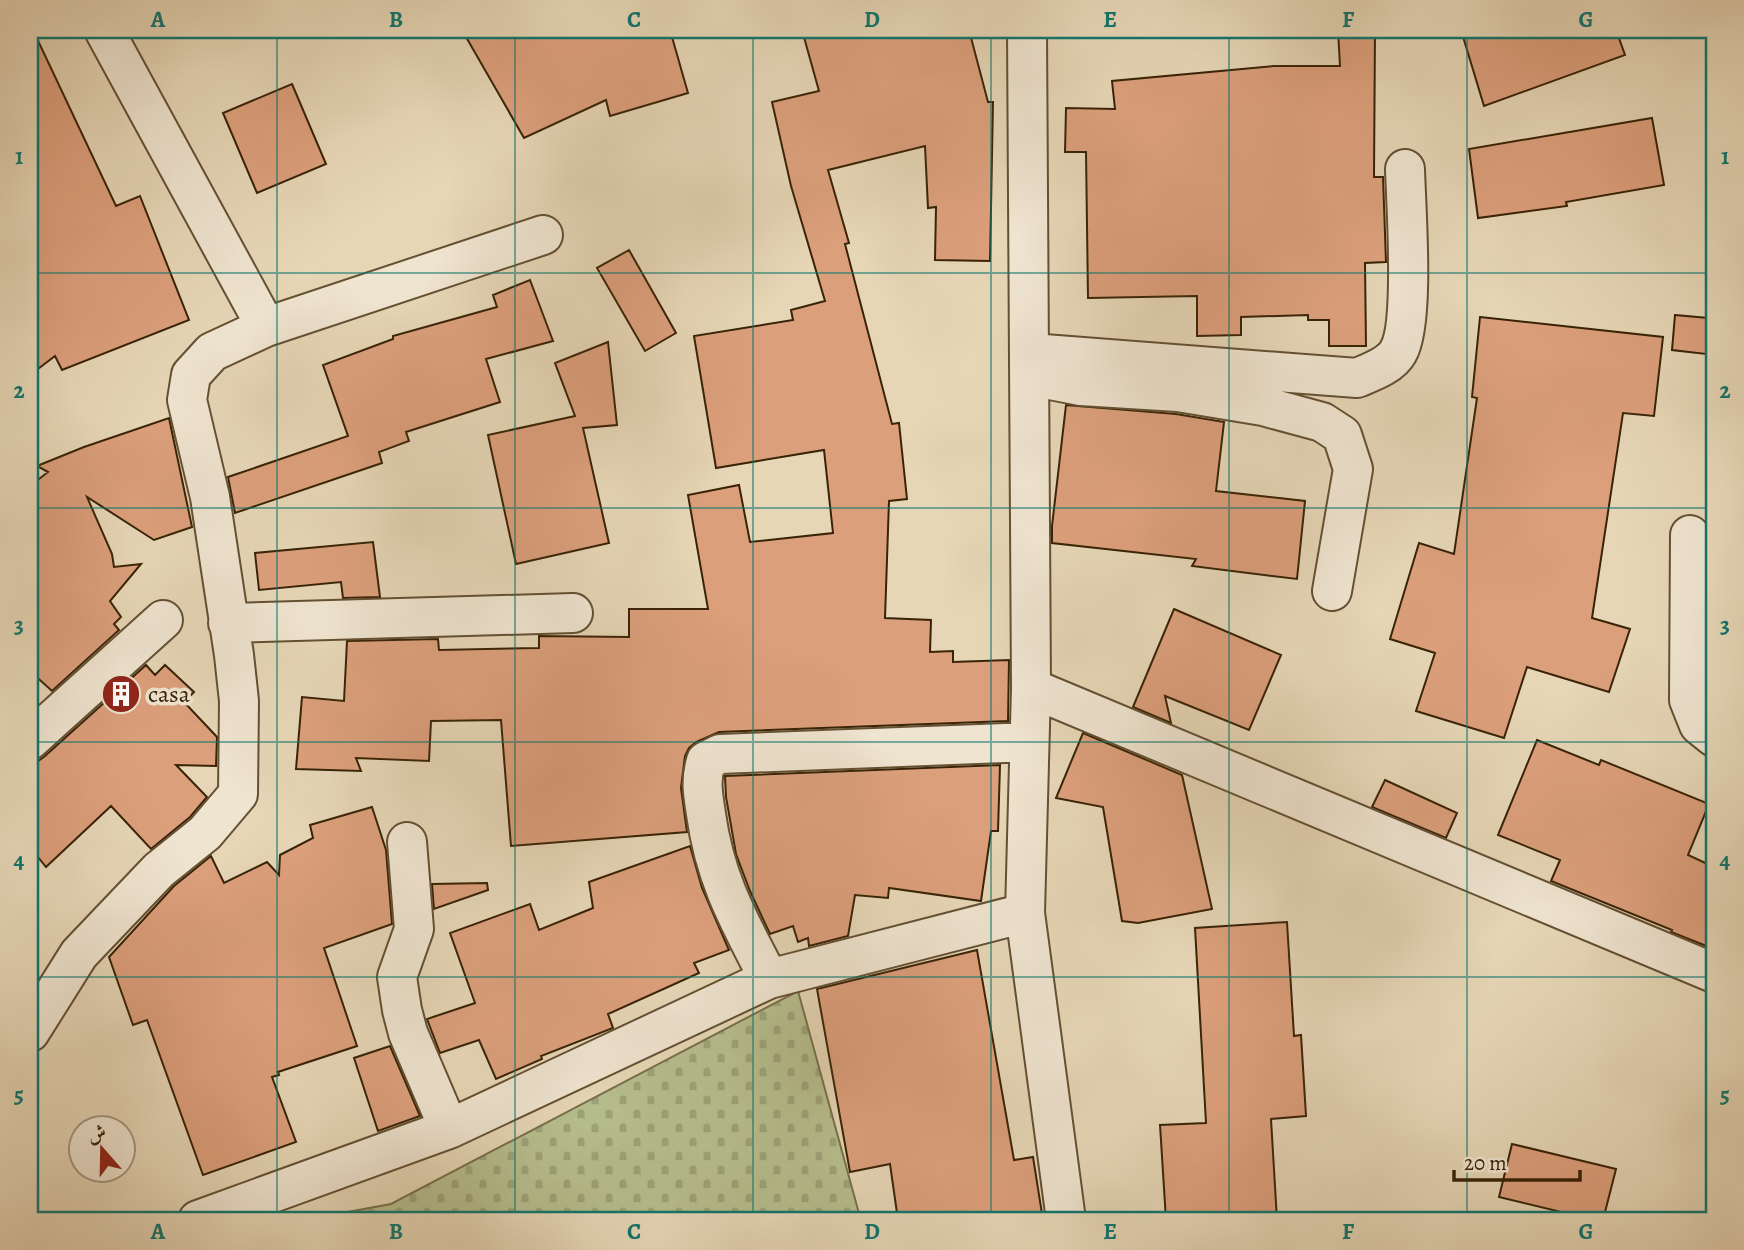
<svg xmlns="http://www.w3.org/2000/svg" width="1744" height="1250" viewBox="0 0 1744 1250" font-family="Alegreya,Amiri,serif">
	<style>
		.cemetery { fill: url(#cemetery-stones); stroke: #77704a; stroke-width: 2 }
		.building { fill: #dc9f7c; stroke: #382306; stroke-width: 2 }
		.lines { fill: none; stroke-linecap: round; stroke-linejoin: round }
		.street-casing { stroke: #645032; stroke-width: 42 }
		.street { stroke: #efe4d0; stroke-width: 38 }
		.grid { fill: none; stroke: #0f766e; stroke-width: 2; stroke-opacity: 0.55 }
		.labels { text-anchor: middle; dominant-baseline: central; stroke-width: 7; stroke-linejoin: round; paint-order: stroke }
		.poi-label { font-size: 24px; fill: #382306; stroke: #efe4d0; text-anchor: start }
		.neatline { fill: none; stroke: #0f766e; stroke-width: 2.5 }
		.grid-label { font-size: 23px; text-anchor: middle; font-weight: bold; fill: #0f766e }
	</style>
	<defs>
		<pattern id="cemetery-stones" width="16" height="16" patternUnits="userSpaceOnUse" patternTransform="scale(1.75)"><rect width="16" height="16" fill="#b6bd8d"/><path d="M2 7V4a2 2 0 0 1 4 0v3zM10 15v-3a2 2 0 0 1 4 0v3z" fill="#9da278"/></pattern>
	</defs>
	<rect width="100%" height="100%" fill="#e6d6b6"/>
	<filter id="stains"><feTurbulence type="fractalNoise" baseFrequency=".00286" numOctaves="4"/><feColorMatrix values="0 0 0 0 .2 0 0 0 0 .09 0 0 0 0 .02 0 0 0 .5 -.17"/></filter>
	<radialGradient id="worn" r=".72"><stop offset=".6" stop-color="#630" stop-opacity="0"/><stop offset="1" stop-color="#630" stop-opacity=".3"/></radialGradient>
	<path class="cemetery" d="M798,991L860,1217L850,1220H304L391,1204Z"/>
	<path class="building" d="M30,30H33L116,206L140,196L189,320L62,370L55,356L30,375Z
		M462,30H670L688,93L610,116L606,100L524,138Z
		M802,30H969L988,102H993L990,261L935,260L936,207L928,208L925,146L828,170L849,243L845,244L892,424L899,423L907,499L889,501L885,618L931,620L930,652L953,651V662L1009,660L1008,721L719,732L696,742L689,748L685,756L681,788L687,832L511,846L501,720L431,721L429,761L356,758L361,771L296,769L302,697L344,701L347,641L438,639L439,650L539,648V636L629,637V609H708L688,495L739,485L750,542L833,533L824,450L716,468L694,336L793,320L791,310L825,301L791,186L772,102L819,91Z
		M1338,30H1375L1374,177H1383L1386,262L1365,263L1366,346H1329V320H1308V315L1241,317V335L1197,336V296L1088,298L1086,152H1065L1066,108L1115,109L1112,81L1274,66H1340Z
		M1461,30H1616L1625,55L1484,106Z
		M292,84L326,164L257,193L223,113Z
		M1652,118L1664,185L1566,202L1567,206L1478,218L1469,149Z
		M629,250L676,333L645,351L597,268Z
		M530,280L553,341L486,359L500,402L406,432L409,441L379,452L382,463L235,513L228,477L348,436L323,365L393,339V336L497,307L493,295Z
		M1675,315L1708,318L1706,354L1672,350Z
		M1480,317L1663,337L1654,416L1623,413L1592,618L1630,629L1609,692L1527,667L1504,738L1416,711L1435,653L1390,639L1419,543L1454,554L1477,398L1472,397Z
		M608,342L617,425L583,428L609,543L516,564L488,435L575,416L555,363Z
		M1066,405L1176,414L1224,422L1216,491L1305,501L1297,579L1192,566L1196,559L1052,543V526Z
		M169,418L192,527L154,540L87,497L112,554L114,567L141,564L110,601L121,617L114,624L119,630L52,691L30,671V486L48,472L37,466L84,447Z
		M373,542L380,597L343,598L341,582L259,590L255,553Z
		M1174,609L1281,655L1249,730L1165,696L1171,723L1133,707Z
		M146,665L155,675L165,665L194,692L184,702L217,737L216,766L176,765L207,797L190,817L151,849L111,806L46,867L30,847V767L45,756Z
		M1083,733L1182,775L1212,909L1138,923L1122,921L1103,807L1056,798Z
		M1537,740L1599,765L1601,760L1709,804L1688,855L1714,867V949L1671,932L1672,930L1551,881L1560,860L1498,835Z
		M1000,765L998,831H991L981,901L889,888L888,898L855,895L848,936L809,946L808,938L798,942L793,926L770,934L750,891L736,854L726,797L725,776Z
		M1385,780L1457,813L1446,838L1372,807Z
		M372,807L386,850L392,924L324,948L357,1046L278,1072L279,1075L272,1077L296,1142L203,1175L147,1020L133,1025L109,957L174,886L211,856L224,883L267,862L279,875L280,855L313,838L310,825Z
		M690,846L702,888L729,950L694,963L699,973L608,1014L613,1028L541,1056L542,1059L496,1079L479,1040L440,1053L427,1019L475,1003L450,933L530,904L539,930L593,908L589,882Z
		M487,883L488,890L434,909L432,884Z
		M1287,922L1294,1036L1301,1035L1306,1116L1271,1119L1277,1220H1166L1160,1125L1206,1123L1195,928Z
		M977,950L1014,1160L1033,1157L1043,1220H898L890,1164L850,1172L817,989Z
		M390,1046L420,1116L378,1131L354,1058Z
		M1512,1144L1616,1169L1603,1220H1594L1499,1197Z"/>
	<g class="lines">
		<g class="street-casing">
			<path id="street" d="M104,30L266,327
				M1027,30L1031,688L1025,913L1066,1220
				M1031,353L1357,378C1371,372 1390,366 1398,352C1415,324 1406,207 1405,169
				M1030,376L1081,386L1178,392L1263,406L1322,422L1342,435L1353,469L1332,591
				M1690,535L1689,700L1699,725L1714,737
				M228,623L573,613
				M1031,688L1714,973
				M30,740L163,620
				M407,842L414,929L397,977L402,1010L408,1033L449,1129
				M769,979C739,921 715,880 706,814C703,794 700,781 706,761L720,754L1029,742
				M30,1032L79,954L159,870L205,833L238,794L239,701L234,655L210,497L187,400L191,375L212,352L266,327L543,235
				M198,1220L449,1129L769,979L1025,913"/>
		</g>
		<use href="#street" class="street"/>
	</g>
	<path class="grid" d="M277,30V1220M515,30V1220M753,30V1220M991,30V1220M1229,30V1220M1467,30V1220M30,273H1714M30,508H1714M30,742H1714M30,977H1714"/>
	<defs>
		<g id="building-disc" transform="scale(2.0125)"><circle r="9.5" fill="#8f2418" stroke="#efe4d0"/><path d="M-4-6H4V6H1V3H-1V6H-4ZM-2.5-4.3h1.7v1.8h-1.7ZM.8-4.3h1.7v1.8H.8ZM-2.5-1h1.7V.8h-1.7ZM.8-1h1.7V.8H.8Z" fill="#fff"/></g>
	</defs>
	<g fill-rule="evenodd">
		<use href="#building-disc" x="121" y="694"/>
	</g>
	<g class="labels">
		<g class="poi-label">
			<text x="148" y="694">casa</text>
		</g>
	</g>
	<rect width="1744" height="1250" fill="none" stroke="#e6d6b6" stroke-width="77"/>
	<g transform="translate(102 1149) rotate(340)"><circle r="33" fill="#efe4d0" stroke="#a6977f" stroke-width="2"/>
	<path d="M0-5L12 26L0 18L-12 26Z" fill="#8f2418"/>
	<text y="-10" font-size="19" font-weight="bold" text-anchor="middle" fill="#382306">ش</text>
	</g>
	<path d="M1454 1170v10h126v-10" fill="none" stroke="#382306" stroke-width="3.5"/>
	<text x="1464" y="1170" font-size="21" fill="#382306" stroke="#efe4d0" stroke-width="5" paint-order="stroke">20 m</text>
	<rect x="38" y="38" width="1668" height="1174" class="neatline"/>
	<g class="grid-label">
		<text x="158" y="27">A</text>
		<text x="396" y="27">B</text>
		<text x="634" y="27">C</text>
		<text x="872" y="27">D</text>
		<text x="1110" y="27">E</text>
		<text x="1348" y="27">F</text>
		<text x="1586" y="27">G</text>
		<text x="19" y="164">1</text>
		<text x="1725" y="164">1</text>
		<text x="19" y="398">2</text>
		<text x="1725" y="398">2</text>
		<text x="19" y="633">3</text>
		<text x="1725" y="633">3</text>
		<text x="19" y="868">4</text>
		<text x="1725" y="868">4</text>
		<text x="19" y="1102">5</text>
		<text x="1725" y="1102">5</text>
		<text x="158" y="1239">A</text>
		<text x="396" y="1239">B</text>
		<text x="634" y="1239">C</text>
		<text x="872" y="1239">D</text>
		<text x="1110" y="1239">E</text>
		<text x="1348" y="1239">F</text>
		<text x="1586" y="1239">G</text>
	</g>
	<rect width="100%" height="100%" filter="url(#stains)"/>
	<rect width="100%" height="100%" fill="url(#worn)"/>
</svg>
